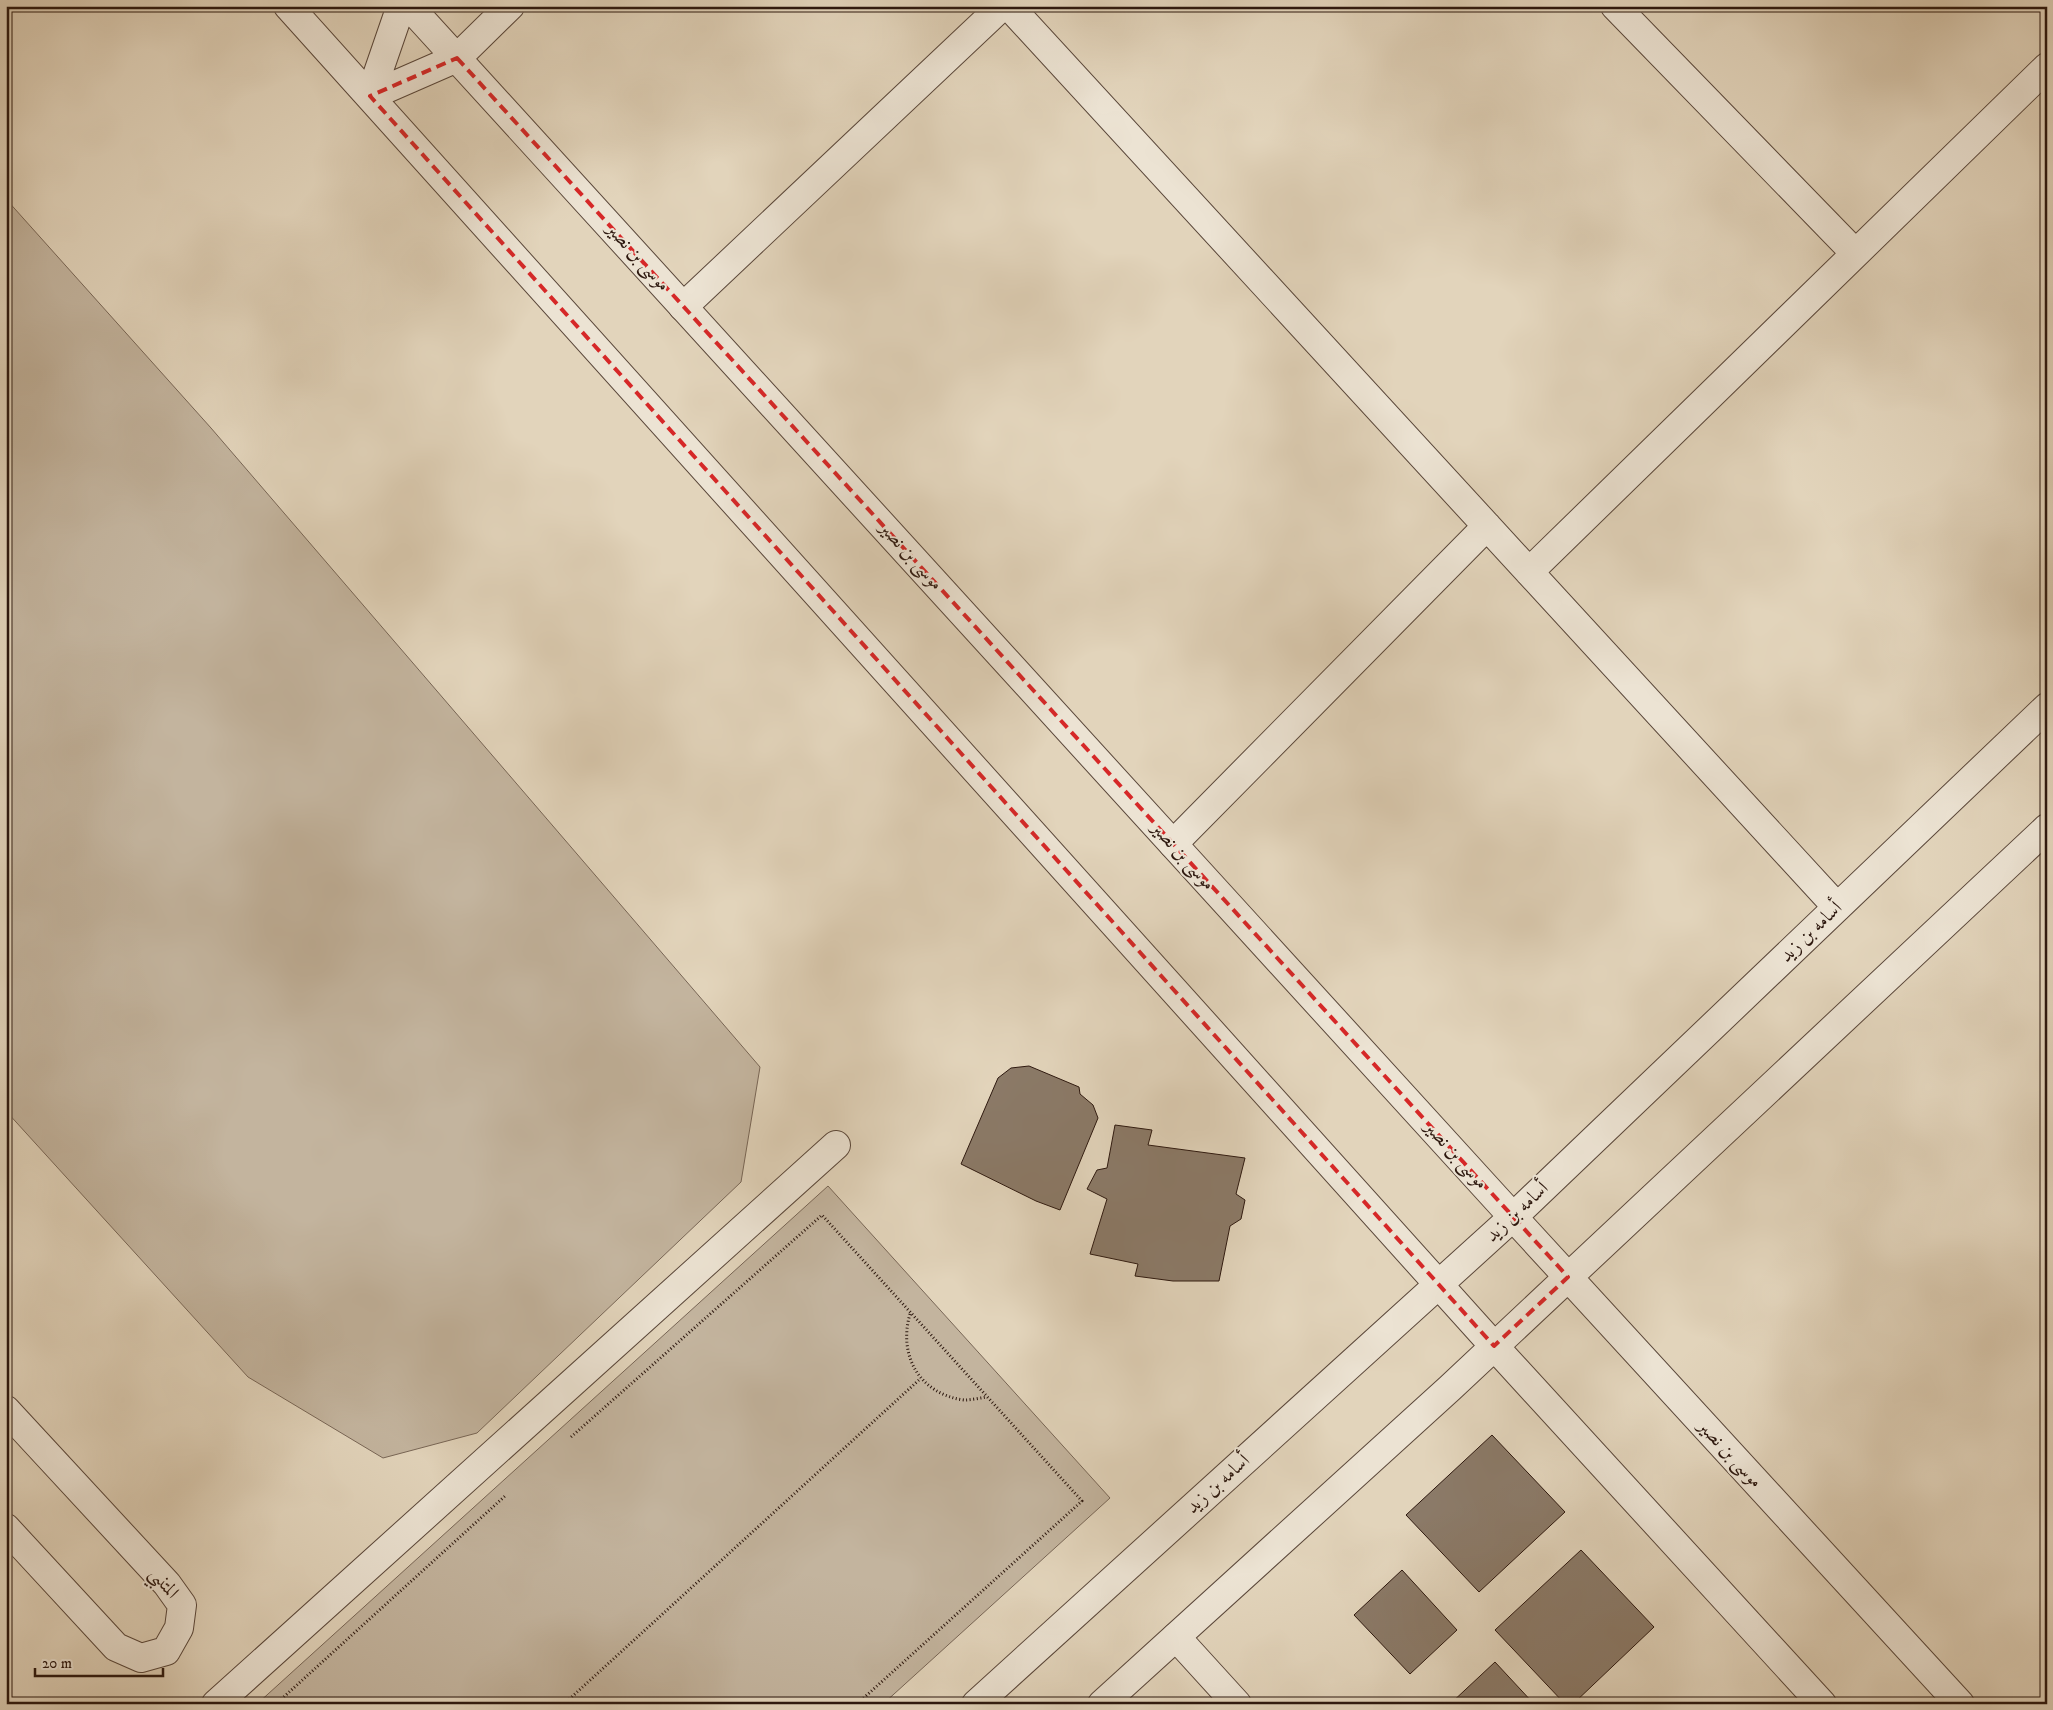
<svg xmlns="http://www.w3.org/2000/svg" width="2053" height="1710" viewBox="0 0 2053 1710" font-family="'IM FELL DW Pica',Amiri,serif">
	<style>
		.green { fill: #c3b49e; stroke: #786656 }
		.building { fill: #8b7a68; stroke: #2d180f }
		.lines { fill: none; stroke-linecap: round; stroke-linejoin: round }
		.minor-casing { stroke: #5a473a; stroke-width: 30 }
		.tertiary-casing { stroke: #5a473a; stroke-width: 30 }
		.path { stroke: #2d180f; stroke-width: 3; stroke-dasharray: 1 2.5; stroke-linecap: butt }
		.minor { stroke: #ece3d3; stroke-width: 28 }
		.tertiary { stroke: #ece3d3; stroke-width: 28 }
		.marked { fill: none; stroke: #d62828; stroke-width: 4; stroke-dasharray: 10 6; stroke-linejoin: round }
		.labels { text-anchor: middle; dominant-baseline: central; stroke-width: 4; stroke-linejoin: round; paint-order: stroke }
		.street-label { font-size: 19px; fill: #2d180f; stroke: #ece3d3 }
	</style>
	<rect width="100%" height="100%" fill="#e2d4bb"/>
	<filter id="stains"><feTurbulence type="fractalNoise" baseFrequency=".004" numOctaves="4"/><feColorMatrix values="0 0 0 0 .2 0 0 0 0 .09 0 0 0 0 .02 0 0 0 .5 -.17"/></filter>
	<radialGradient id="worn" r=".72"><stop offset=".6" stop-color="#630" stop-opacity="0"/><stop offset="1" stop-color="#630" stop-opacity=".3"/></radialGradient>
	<path class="green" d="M6,199L211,428L760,1067L741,1182L477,1433L383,1458L248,1377L6,1111Z
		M828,1186L1110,1498L883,1704H257Z"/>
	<path class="building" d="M1029,1066L1079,1087L1080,1094L1093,1105L1098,1118L1060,1210L1036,1201L961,1164L998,1078L1011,1068Z
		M1115,1125L1152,1130L1148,1145L1245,1158L1236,1194L1245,1200L1241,1219L1230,1226L1219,1281H1173L1135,1276L1138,1264L1090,1254L1107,1199L1087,1189L1097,1170L1107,1168Z
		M1492,1435L1565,1512L1479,1592L1406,1515Z
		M1581,1550L1654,1627L1573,1704H1565L1495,1630Z
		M1402,1570L1457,1630L1410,1674L1354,1615Z
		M1495,1662L1534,1704H1450Z"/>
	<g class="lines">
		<g class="minor-casing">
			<path id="minor" d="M1009,6L1837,907
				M1615,6L1855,253
				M683,307L1002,6
				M1529,572L2047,67
				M1173,844L1487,526
				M1176,1637L1237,1704
				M216,1704L836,1145"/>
		</g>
		<g class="tertiary-casing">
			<path id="tertiary" d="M288,6L1494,1346L1822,1704
				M409,6L1513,1217L1960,1704
				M370,96L457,58L510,6
				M370,96L401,6
				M6,1410L167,1584L182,1605L179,1628L166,1651L141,1658L116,1647L6,1528
				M976,1704L1513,1217L2047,707
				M1102,1704L1450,1388L2047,828"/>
		</g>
		<path class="path" d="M910,1314C898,1355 919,1394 964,1400C971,1400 980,1398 987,1397
			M571,1437L822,1215L1082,1501L857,1704
			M276,1704L505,1496
			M564,1704L920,1379"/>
		<use href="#minor" class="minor"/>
		<use href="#tertiary" class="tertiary"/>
	</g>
	<path class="marked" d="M457,58L1568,1277L1494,1346L370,96Z"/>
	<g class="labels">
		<g class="street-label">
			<text transform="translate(638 257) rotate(48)">موسى بن نصير</text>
			<text transform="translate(911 556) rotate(48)">موسى بن نصير</text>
			<text transform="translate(1183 856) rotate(48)">موسى بن نصير</text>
			<text transform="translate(1811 932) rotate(-44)">أسامه بن زيد</text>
			<text transform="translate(1456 1155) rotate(48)">موسى بن نصير</text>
			<text transform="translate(1517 1212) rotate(-43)">أسامه بن زيد</text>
			<text transform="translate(1730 1454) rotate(47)">موسى بن نصير</text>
			<text transform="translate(1218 1484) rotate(-42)">أسامه بن زيد</text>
			<text transform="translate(164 1583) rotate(50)">المتنبي</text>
		</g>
	</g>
	<rect width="2053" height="1710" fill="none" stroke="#e2d4bb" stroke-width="25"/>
	<rect x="8" y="8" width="2038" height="1695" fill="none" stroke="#2d180f" stroke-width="2.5"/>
	<rect x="12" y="12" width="2028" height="1685" fill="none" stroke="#2d180f"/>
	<path d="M35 1668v8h128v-8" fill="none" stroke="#2d180f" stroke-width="2.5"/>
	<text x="42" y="1668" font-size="15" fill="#2d180f" stroke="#ece3d3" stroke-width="4" paint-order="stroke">20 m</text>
	<rect width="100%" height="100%" filter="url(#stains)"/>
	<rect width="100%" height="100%" fill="url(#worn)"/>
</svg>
